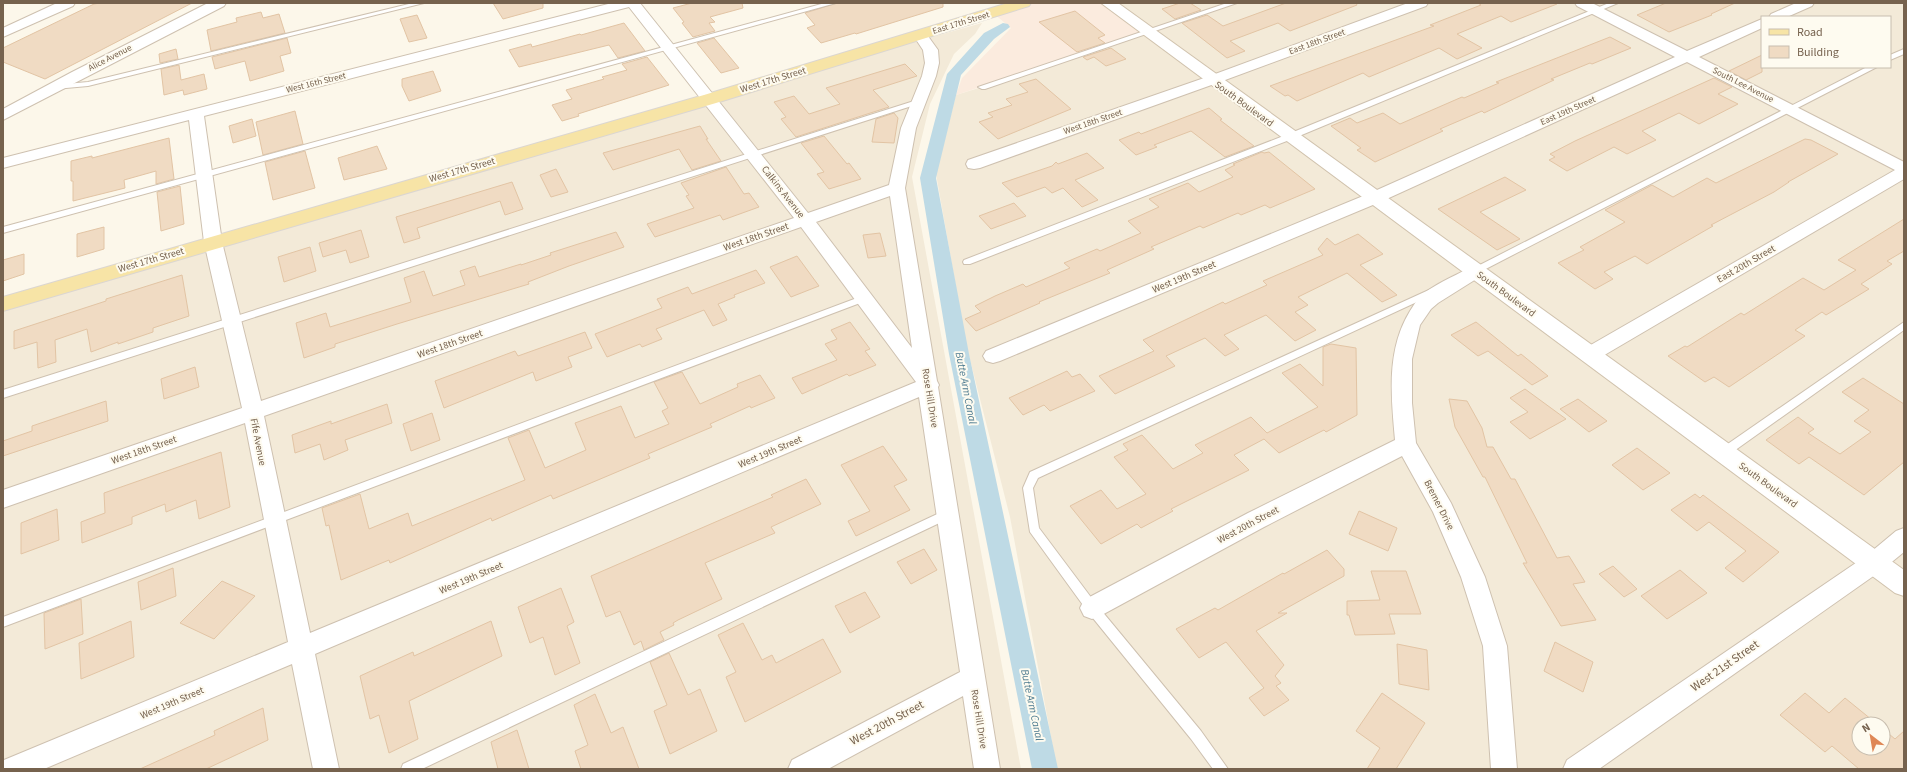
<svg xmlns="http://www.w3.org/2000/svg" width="1907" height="772" viewBox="0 0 1907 772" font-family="'Source Sans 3',sans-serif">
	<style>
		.residential { fill: #f3ead8; fill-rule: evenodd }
		.commercial { fill: #fbebde }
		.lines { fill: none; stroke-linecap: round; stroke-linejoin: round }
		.canal { fill: #bedae5; fill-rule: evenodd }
		.building { fill: #f0dbc3; stroke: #e2c4a4 }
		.lane-casing { stroke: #cec1b0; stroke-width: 2 }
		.street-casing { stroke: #cec1b0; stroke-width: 2 }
		.secondary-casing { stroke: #d0c2ad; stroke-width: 2 }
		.primary-casing { stroke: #dbd6d1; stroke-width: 2 }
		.lane { fill: #fff; fill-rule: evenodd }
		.street { fill: #fff; fill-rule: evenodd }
		.secondary { fill: #fff; fill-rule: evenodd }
		.primary { fill: #f7e4a6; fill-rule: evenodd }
		.labels { text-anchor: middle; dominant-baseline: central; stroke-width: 4; stroke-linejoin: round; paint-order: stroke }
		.far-street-label { font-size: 9px; fill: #76624e; stroke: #fefbf0 }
		.street-label { font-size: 10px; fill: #76624e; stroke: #fefbf0 }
		.water-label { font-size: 11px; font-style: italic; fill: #4c7a8f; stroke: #fefbf0 }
		.near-street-label { font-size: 12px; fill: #76624e; stroke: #fefbf0 }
	</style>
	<rect width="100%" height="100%" fill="#fcf7ea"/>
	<path class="residential" d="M1108,3H1904V769H1057L1010,517L966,344L936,174L956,95L982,87ZM1762,17H1890V67H1762ZM1859,724H1883V748H1859Z
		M982,23L975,34L954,54L930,104L912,177L1021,769H3V304L710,99Z"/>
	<path class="commercial" d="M1024,3H1108L1149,32L956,95L962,78L1011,28L993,13Z"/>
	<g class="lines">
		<path class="canal" d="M1003,23L1008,24L1010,27L994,39L961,75L936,178L969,354L1058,769H1032L949,354L920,178L947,74L984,33Z"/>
	</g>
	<path class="building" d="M100,3H192L45,79L3,62V48L94,4Z
		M493,3H543V8L503,19Z
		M692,3H742L743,8L710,17L715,22L709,23L715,31L693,37L682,23L684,22L673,8Z
		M837,3H943V7L856,34L855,33L821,43L807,28L815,25L805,13Z
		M1180,3H1190L1201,10L1175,19L1162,9Z
		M1286,3H1356L1357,5L1290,31L1278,23L1230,41L1245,51L1227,58L1182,23L1207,15L1223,26Z
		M1478,3H1556L1557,4L1511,22L1501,16L1457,34L1482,48L1457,59L1439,48L1369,77L1363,73L1297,101L1288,95L1285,96L1270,86L1434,26L1430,25L1481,5Z
		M1666,3H1735L1711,14L1712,15L1669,32L1637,15Z
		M1075,11L1105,35L1098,38L1105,43L1077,52L1039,22Z
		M261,12L263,18L279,14L285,33L211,51L207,30L237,22L236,18Z
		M417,15L427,38L409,42L400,19Z
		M624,23L645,51L618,58L609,45L519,67L509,50L531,44L532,47L580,34L581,35Z
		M1610,37L1631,48L1592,64L1590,63L1551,79L1554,80L1484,113L1482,111L1440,129L1443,131L1375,162L1357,150L1361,148L1331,126L1350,118L1357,123L1383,113L1400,124L1462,97L1464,98L1499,83L1496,82Z
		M287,38L291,53L280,56L284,71L250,81L245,61L215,69L212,57Z
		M714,38L739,68L721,73L697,43Z
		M1111,48L1126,59L1106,66L1094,57L1087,60L1083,57Z
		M176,49L178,59L160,63L159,54Z
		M1762,55V72L1746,80L1729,71Z
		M647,57L669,85L578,114L579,116L562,121L552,105L572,99L566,90L604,79L602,77L627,70L622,64Z
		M905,64L917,76L873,90L889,107L796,137L781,119L786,117L774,102L794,96L809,114L840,104L826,88Z
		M179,65L181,80L204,74L207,89L184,95L183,90L164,95L161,69Z
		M433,71L441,91L409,101L402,86V79Z
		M1714,78L1732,87L1718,94L1738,104L1699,124L1679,113L1642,131L1656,140L1627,154L1614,147L1567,171L1549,160L1555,157L1550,154L1575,141Z
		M1036,79L1071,109L998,139L979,122L993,117L988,113L1012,105L1006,99L1028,92L1019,84Z
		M1209,108L1222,119L1220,120L1254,146L1225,157L1191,131L1154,145L1157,147L1136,155L1119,140L1139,132L1141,134Z
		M295,111L303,144L263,155L256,122Z
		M894,113L898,118L894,143L872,142L876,119Z
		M252,119L256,136L233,143L229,126Z
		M700,126L708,139H706L721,161L692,170L679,149L613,170L603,153Z
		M824,136L847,164L849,163L861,179L829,189L817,174L824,172L801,143Z
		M169,138L174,179L156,184V171L124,180L125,188L73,201V181H71V161L92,156V158Z
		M1805,139L1811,140L1838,154L1788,182H1789L1774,192L1711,225L1713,226L1647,264L1635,256L1604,272L1613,279L1595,289L1558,263L1584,250L1580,247L1625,222L1605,210L1652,185L1673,197L1707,178L1716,183Z
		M377,146L387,169L344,180L338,158Z
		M305,151L315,188L273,200L265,162Z
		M1262,152L1264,153L1269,152L1315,189L1270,208L1265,205L1241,215L1238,213L1203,228L1200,226L1151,247L1154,249L1107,270L1110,273L1039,302L1040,303L976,331L965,319L981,312L975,306L995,296L1023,284L1026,287L1070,268L1064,263L1097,249L1100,251L1141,233L1128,221L1159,207L1149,199L1188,183L1199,192L1233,177L1225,170L1235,165L1233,164Z
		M1087,153L1104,168L1075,180L1098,200L1082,207L1063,188L1052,193L1045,187L1017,197L1002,183L1052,166L1056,162L1058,164Z
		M726,167L744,194L749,193L759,207L723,220L720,215L655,237L647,224L694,208L686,196L689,195L681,183Z
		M556,169L568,192L551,197L540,175Z
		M1505,177L1526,190L1480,212L1520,239L1497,250L1438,209Z
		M512,182L523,209L505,215L500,201L417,228L420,238L404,243L396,217Z
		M180,186L184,224L161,231L157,192Z
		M1014,203L1026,216L991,229L979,216Z
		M1904,219V251L1887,261L1892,264L1861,284L1869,289L1826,315L1822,312L1795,330L1805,336L1729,387L1714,377L1705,382L1668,356L1685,346L1687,347L1741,313L1744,315L1803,278L1824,290L1856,270L1838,260Z
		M104,227V249L77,257V234Z
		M361,230L369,257L350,263L346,250L323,257L319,243Z
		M616,232L624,247L569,266L528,282L529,284L397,324L335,344V347L304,358L296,323L326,313L330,327L411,302L404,278L424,271L433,296L465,285L460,271L475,266L479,277L521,264V265L551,255L550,253Z
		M880,233L886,256L868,258L863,235Z
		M1358,234L1383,254L1360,265L1397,295L1382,302L1347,273L1298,297L1308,305L1295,312L1316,330L1295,341L1266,315L1224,335L1239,349L1225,356L1205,338L1166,356L1175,366L1115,394L1099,376L1154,351L1143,340L1223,302L1225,304L1267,285L1263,281L1323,255L1318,249L1327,238L1335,245Z
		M310,247L316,271L284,282L278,257Z
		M24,254V274L3,281V260Z
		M797,256L819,286L791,297L770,267Z
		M756,270L765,283L734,295L735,297L718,304L727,320L713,326L704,310L656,329L662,339L642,347L640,344L607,357L595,334L662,308L657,299L688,287L692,294Z
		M182,275L189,316L153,328V332L118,344V342L91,352L87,329L55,340L56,362L38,368L37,342L14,349V331L106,301V299Z
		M850,322L870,349L865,351L876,365L849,376L847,374L802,394L792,378L837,360L825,344L837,339L831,330Z
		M1476,322L1518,356L1521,354L1548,376L1532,385L1488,351L1478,356L1451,335Z
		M585,332L592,348L568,357L572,367L536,381L533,372L444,408L435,381L515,351L518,356Z
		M1331,344L1356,348L1357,415L1326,432L1324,430L1279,453L1264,439L1234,455L1249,470L1171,509L1173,511L1141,528L1137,524L1101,544L1070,506L1101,490L1117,509L1146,494L1114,457L1128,450L1123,444L1142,435L1173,469L1203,453L1195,445L1251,417L1267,433L1318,407L1282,373L1300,364L1323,386V347Z
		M195,367L199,387L164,399L161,379Z
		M1067,371L1072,377L1080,374L1095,391L1050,411L1044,405L1023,415L1009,398Z
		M682,372L700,404L738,387L737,384L760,375L775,398L751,408L750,406L710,424L712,427L648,454L650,458L553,499L551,495L492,521L491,518L390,563L389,560L341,580L329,525L326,526L322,508L360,494L369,529L408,513L412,526L525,480L508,438L529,430L545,468L586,450L575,423L621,406L635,438L669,424L662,411L668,408L654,382Z
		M1863,378L1904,404V462L1864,495L1809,457L1799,464L1766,440L1798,417L1814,429L1808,433L1840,454L1871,432L1854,421L1869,410L1842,392Z
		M1525,389L1566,419L1530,439L1510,422L1528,412L1510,398Z
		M1449,399L1467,401L1482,428L1487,447H1493L1511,479H1515L1557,558L1569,556L1585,582L1573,584L1596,620L1561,626L1523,563H1527L1485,477H1483L1455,427Z
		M1578,399L1607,421L1589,432L1560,409Z
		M106,401L108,421L3,456V441L32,431V426Z
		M387,404L392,423L345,440L348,450L324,460L320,444L295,453L292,435L331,421V424Z
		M432,413L440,440L411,451L403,424Z
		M883,446L907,480L894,486L910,510L856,536L848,521L870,511L841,465Z
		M1637,448L1670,473L1643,490L1612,465Z
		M221,452L230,507L199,519L196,500L166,512L165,504L132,517V524L82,543L81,522L105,513L104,493Z
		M806,479L821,504L771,527L775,533L705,563L722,599L678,620L673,623L674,625L660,632L664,640L644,650L641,641L634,645L620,611L606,617L591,576L773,497L771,495Z
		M1695,494L1700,498L1703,495L1779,552L1743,582L1725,568L1746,551L1709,522L1697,531L1671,510Z
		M57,509L59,540L21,554V523Z
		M1359,511L1397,528L1388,551L1349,534Z
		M924,549L937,570L911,584L897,562Z
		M1327,550L1344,569V576L1278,613H1287L1256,631L1284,665L1275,676L1281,683L1276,686L1289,700L1264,716L1249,698L1264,688L1226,642L1199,658L1176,629L1215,608L1218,610L1283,573L1284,574Z
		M1613,566L1637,589L1624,597L1599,574Z
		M173,568L176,596L141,610L138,582Z
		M1680,570L1707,593L1667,619L1641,596Z
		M1371,571H1406L1421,614H1389L1395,634L1355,635L1349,615H1347V601L1380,600Z
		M222,581L255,596L214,639L180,623Z
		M561,588L574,622L567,626L580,663L555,675L543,637L530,643L518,607Z
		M865,592L880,617L850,633L835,606Z
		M81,599L83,634L45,649L44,613Z
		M131,621L134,657L81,679L79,643Z
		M491,621L502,656L409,701L418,739L389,753L379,715L370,719L360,676L413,652L414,656Z
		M743,623L762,660L772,655L776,663L823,639L841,672L745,722L726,677L736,672L718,635Z
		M1555,642L1593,662L1583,692L1544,671Z
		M1397,644L1427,650L1429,690L1399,684Z
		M669,653L688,695L700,689L717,731L670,754L654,711L667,705L650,662Z
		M1382,693L1425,723L1396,769H1367L1380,748L1356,731Z
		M1805,693L1829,713L1845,698L1877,724H1859V748H1883V729L1895,739L1904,731V769H1859L1832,746L1825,752L1780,715Z
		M595,694L611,733L623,727L639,769H581L575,751L588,745L574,705Z
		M263,708L268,740L206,769H140L215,735L214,731Z
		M517,730L529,769H498L491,742Z"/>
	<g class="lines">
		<g class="lane-casing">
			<path id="lane" d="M413,3H424L88,86L55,89L51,87L55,85L88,82Z
				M825,3H836L3,233V227Z
				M1227,3H1237L985,89H982L978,87Z
				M1609,3H1618L1292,139L970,264H964L963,262L964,260L1286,135Z
				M1904,49V54L1890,60V55Z
				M1867,67H1877L1476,274H1470L1468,272L1470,270Z
				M914,101H920L921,103L3,398V390Z
				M1431,289L1436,292L1434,294L1038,478L1033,488L1039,528L1096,604L1201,731L1228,769H1213L1191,739L1088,612L1030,532L1023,488L1030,472Z
				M865,295L868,296L870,298L868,300L3,627V617Z
				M1904,322V330L1727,456H1719L1718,453L1719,450Z
				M948,509L952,511L954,514L952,517L422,769H401L403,764Z"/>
		</g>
		<g class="street-casing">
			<path id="street" d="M57,3H75L73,6L3,37V28Z
				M208,3H226L224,6L3,120V109L72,72Z
				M612,3H640L808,213L889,185L901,128L922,76L925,63L923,50L913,35L915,32H925L938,50L939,63L936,76L916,128L905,188L937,381L939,385L938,387L1000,769H974L963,696L828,769H788L792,760L960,672L919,397L315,654L339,769H313L292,664L44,769H3L4,760L288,642L245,423L3,508V490L242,408L204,242L189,120L3,168V158ZM629,7L794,218L261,401L222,242L204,116ZM890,196L912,348L816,222ZM801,227L916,382L310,633L264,416Z
				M1408,3H1428L1426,6L1217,83L980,168L974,169L968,168L966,164L968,160L1207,77Z
				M1575,3H1592L1687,51L1762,19V28L1699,57L1904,162V179L1596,360L1589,362L1582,360L1579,355L1582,350L1895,170L1687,62L1380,202L1000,361L993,363L986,361L983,356L986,351L1368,194L1675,57L1577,6Z
				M1796,3H1814L1812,6L1787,17H1769L1771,14Z
				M1475,266L1481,268L1484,272L1481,276L1438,303L1431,309L1420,325L1412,359V403L1416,443L1451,503L1485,577L1507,646L1517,769H1491L1483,646L1461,577L1433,512L1402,456L1264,527L1100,616L1092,619L1084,616L1080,608L1084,600L1248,513L1395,440C1391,396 1386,350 1410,311C1413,307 1415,302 1419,298C1432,285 1453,277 1469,268Z
				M1904,528V552L1882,570L1599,769H1563L1567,760L1866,556L1896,531Z"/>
		</g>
		<g class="secondary-casing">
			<path id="secondary" d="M1101,3H1118L1904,570V596L1895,593Z"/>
		</g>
		<g class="primary-casing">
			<path id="primary" d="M1008,3H1031L1029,6L716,103L3,311V297L704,95Z"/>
		</g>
		<use href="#lane" class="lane"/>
		<use href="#street" class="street"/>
		<use href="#secondary" class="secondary"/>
		<use href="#primary" class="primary"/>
	</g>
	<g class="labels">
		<g class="far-street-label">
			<text transform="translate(961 23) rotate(-17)">East 17th Street</text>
			<text transform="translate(1317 42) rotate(-20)">East 18th Street</text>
			<text transform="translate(110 58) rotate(-27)">Alice Avenue</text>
			<text transform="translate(316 83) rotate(-14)">West 16th Street</text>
			<text transform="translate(1743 85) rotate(27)">South Lee Avenue</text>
			<text transform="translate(1568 111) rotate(-24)">East 19th Street</text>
			<text transform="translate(1093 122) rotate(-19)">West 18th Street</text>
		</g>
		<g class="street-label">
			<text transform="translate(773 80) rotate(-17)">West 17th Street</text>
			<text transform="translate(1244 104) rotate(36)">South Boulevard</text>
			<text transform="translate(462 170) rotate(-16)">West 17th Street</text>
			<text transform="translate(783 192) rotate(52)">Calkins Avenue</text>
			<text transform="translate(756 237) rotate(-19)">West 18th Street</text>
			<text transform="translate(151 260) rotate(-16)">West 17th Street</text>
			<text transform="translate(1746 264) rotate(-30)">East 20th Street</text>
			<text transform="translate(1184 277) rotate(-23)">West 19th Street</text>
			<text transform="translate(1506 294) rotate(36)">South Boulevard</text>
			<text transform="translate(450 344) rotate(-19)">West 18th Street</text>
			<text transform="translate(930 398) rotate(81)">Rose Hill Drive</text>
			<text transform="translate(258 442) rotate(79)">Fife Avenue</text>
			<text transform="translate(144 450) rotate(-19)">West 18th Street</text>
			<text transform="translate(770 452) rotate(-23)">West 19th Street</text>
			<text transform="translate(1768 485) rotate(36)">South Boulevard</text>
			<text transform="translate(1439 505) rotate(63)">Bremer Drive</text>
			<text transform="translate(1248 525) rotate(-28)">West 20th Street</text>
			<text transform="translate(471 578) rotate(-23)">West 19th Street</text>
			<text transform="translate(172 703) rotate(-23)">West 19th Street</text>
			<text transform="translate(979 719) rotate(81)">Rose Hill Drive</text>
		</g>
		<g class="water-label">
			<text transform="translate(966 388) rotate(79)">Butte Arm Canal</text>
			<text transform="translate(1032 705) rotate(78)">Butte Arm Canal</text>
		</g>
		<g class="near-street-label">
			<text transform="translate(1725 666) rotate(-35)">West 21st Street</text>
			<text transform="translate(887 723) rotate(-28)">West 20th Street</text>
		</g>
	</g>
	<rect width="1907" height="772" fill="none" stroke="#76624e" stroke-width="8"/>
	<rect x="1761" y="16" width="130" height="52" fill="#fefbf0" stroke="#c8beaf"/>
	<rect x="1769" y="29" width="20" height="6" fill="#f7e4a6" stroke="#c8beaf"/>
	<text x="1797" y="36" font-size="12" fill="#76624e">Road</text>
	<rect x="1769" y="46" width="20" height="12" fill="#f0dbc3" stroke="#c8beaf"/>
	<text x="1797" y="56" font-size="12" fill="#76624e">Building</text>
	<g transform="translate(1871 736) rotate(329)"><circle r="19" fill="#fefbf0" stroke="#c8beaf"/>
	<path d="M0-3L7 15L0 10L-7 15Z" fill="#df8755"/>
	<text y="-6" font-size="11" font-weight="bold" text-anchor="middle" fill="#76624e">N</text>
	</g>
</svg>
